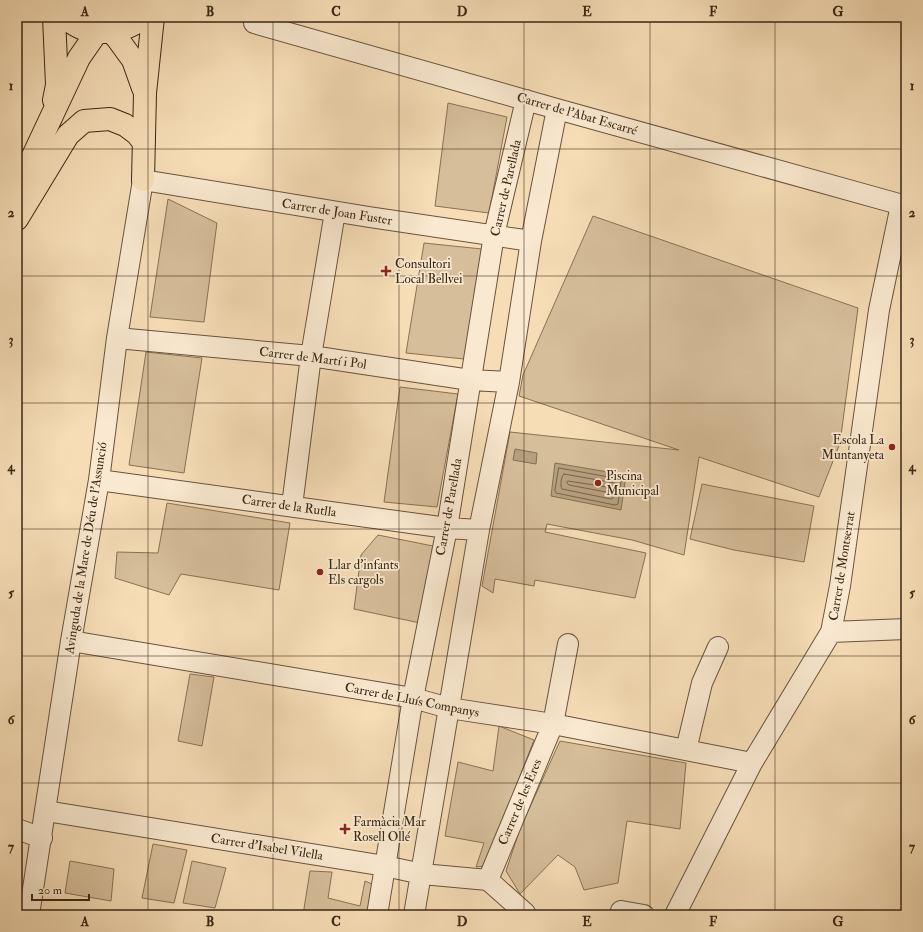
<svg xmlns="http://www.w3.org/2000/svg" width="923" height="932" viewBox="0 0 923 932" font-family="'IM FELL Double Pica',serif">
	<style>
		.green { fill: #d6be9a; stroke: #887256 }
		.water { fill: #b69f7f; stroke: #846f54 }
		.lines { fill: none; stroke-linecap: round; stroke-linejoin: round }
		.shore { stroke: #786349; stroke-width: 1 }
		.street-casing { stroke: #69543c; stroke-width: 22 }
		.primary-casing { stroke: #3a2713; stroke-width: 24 }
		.street { stroke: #f9e9d0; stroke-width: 20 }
		.primary { stroke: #f6ddb6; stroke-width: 22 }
		.grid { fill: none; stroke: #3a2713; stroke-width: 1; stroke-opacity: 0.55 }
		.poi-dot { fill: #8f2418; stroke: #f9e9d0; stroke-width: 1.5 }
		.labels { text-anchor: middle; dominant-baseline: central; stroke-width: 3.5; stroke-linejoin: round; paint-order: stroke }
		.street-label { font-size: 13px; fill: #3a2713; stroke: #f9e9d0 }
		.poi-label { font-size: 13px; fill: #3a2713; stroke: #f9e9d0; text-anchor: start }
		.neatline { fill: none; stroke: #3a2713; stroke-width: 1.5 }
		.grid-label { font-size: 13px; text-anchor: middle; font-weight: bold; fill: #3a2713 }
	</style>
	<rect width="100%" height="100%" fill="#f6ddb6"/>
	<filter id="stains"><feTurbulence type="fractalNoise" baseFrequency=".005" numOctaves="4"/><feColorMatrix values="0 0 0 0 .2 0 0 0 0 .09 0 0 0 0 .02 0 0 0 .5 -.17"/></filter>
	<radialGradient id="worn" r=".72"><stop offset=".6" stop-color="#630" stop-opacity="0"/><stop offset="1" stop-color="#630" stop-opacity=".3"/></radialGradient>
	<path class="green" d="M448,103L507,117L489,213L435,206Z
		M168,199L217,223L204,322L150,317Z
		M593,216L858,308L840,443L819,497L699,457L684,555L632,540L547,524L545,532L646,553L635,598L535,580L534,586L495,579L493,593L482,586L510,432L679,450L519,396L523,375Z
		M424,243L482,249L464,359L406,353Z
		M146,352L202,358L184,473L129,465Z
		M400,387L458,394L437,507L384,502Z
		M702,484L814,506L804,562L734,550L690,539Z
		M167,503L290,523L279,590L181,574L169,595L115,578L117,552L158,553Z
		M378,535L433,546L420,623L354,609L361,555Z
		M190,674L214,677L202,746L178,741Z
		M499,726L534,740L485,866L476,867L484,843L445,836L458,762L493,771Z
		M560,741L686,763L680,829L627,821L618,883L584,890L575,867L558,855L520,894L506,871L520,829Z
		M153,844L187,850L174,903L142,898Z
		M70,861L114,869L111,901L65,893Z
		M192,861L226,868L215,908L183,903Z
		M310,871L332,872L328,898L360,906L365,881L372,884L367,915H303Z"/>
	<path class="water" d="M515,449L537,453L536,464L513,460Z
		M555,463L626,475L621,510L551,496Z"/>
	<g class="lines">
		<path class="shore" d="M559,468L620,479L621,481L618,504L615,505L556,493L555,491Z
			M564,474L615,483L616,485L613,498L611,499L562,489C560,486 561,476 564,474Z
			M568,481L607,487L609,491L606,492L569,485L567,483Z"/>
		<g class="street-casing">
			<path id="street" d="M254,23L557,109L906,206
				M117,338L311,356L470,380L509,382
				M99,480L447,528L479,530
				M292,506L311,356L335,212
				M831,632L906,629
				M71,641L413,698L449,708L553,724L752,763
				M686,750L702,683L718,647
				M46,811L385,866L422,874L488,880
				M17,829L42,838
				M488,880L553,724L568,644
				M488,880L525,913V915
				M621,911L644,915
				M29,915L71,641L99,480L117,338L143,180L369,217L531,241
				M377,915L413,698L447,528L494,235L526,100
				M414,915L479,530L509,382L531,241L557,109
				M675,915L752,763L831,632L840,586L879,310L901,205"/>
		</g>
		<g class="primary-casing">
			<path id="primary" d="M65,17C88,39 121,35 145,17
				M111,32L117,38L133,60L143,88
				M54,100L57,85L54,17
				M143,180L145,93L153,17
				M17,184L33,156L79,58L97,32
				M17,219L68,135L84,121L110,119L125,125L137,134L144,143"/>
		</g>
		<use href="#street" class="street"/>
		<use href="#primary" class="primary"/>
	</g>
	<path class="grid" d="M148,17V915M273,17V915M399,17V915M524,17V915M650,17V915M775,17V915M17,149H906M17,276H906M17,403H906M17,529H906M17,656H906M17,783H906"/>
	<g class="poi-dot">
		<path d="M384 265h4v4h4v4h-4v4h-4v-4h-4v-4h4z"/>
		<circle cx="892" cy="447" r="4"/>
		<circle cx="598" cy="483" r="4"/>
		<circle cx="320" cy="572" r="4"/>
		<path d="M343 823h4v4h4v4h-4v4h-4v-4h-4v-4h4z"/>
	</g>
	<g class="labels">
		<g class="street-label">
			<text transform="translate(577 114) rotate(16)">Carrer de l'Abat Escarré</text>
			<text transform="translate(506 188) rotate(-77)">Carrer de Parellada</text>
			<text transform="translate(337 212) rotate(9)">Carrer de Joan Fuster</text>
			<text transform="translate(313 358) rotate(7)">Carrer de Martí i Pol</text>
			<text transform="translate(289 506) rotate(8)">Carrer de la Rutlla</text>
			<text transform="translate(449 507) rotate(-80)">Carrer de Parellada</text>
			<text transform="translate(86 548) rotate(-81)">Avinguda de la Mare de Déu de l'Assunció</text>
			<text transform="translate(842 566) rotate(-81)">Carrer de Montserrat</text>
			<text transform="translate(412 700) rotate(11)">Carrer de Lluís Companys</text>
			<text transform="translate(520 802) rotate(-67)">Carrer de les Eres</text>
			<text transform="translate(267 847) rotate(9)">Carrer d'Isabel Vilella</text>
		</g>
		<g class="poi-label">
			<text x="395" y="264">Consultori<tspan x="395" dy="15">Local Bellvei</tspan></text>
			<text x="884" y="440" text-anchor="end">Escola La<tspan x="884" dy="15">Muntanyeta</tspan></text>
			<text x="606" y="476">Piscina<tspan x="606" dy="15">Municipal</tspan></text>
			<text x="328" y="565">Llar d'infants<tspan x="328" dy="15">Els cargols</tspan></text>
			<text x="353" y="822">Farmàcia Mar<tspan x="353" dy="15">Rosell Ollé</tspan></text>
		</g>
	</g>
	<rect width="923" height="932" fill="none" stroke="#f6ddb6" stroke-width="44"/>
	<path d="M32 894v6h57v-6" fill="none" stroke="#3a2713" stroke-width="2"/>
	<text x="38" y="894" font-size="12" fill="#3a2713" stroke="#f9e9d0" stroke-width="3" paint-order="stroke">20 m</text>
	<rect x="22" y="22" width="879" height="888" class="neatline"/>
	<g class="grid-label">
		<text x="85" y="16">A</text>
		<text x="210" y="16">B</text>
		<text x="336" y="16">C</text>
		<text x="462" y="16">D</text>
		<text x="587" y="16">E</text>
		<text x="713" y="16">F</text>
		<text x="838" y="16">G</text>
		<text x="11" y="90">1</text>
		<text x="912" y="90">1</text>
		<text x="11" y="217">2</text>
		<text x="912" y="217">2</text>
		<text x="11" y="344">3</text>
		<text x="912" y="344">3</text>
		<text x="11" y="471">4</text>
		<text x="912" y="471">4</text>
		<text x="11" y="597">5</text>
		<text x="912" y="597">5</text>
		<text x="11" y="724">6</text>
		<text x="912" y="724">6</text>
		<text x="11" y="851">7</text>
		<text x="912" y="851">7</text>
		<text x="85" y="926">A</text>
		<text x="210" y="926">B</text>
		<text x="336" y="926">C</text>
		<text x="462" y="926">D</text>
		<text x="587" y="926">E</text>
		<text x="713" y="926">F</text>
		<text x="838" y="926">G</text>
	</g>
	<rect width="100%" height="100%" filter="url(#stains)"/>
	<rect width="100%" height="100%" fill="url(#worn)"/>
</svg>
